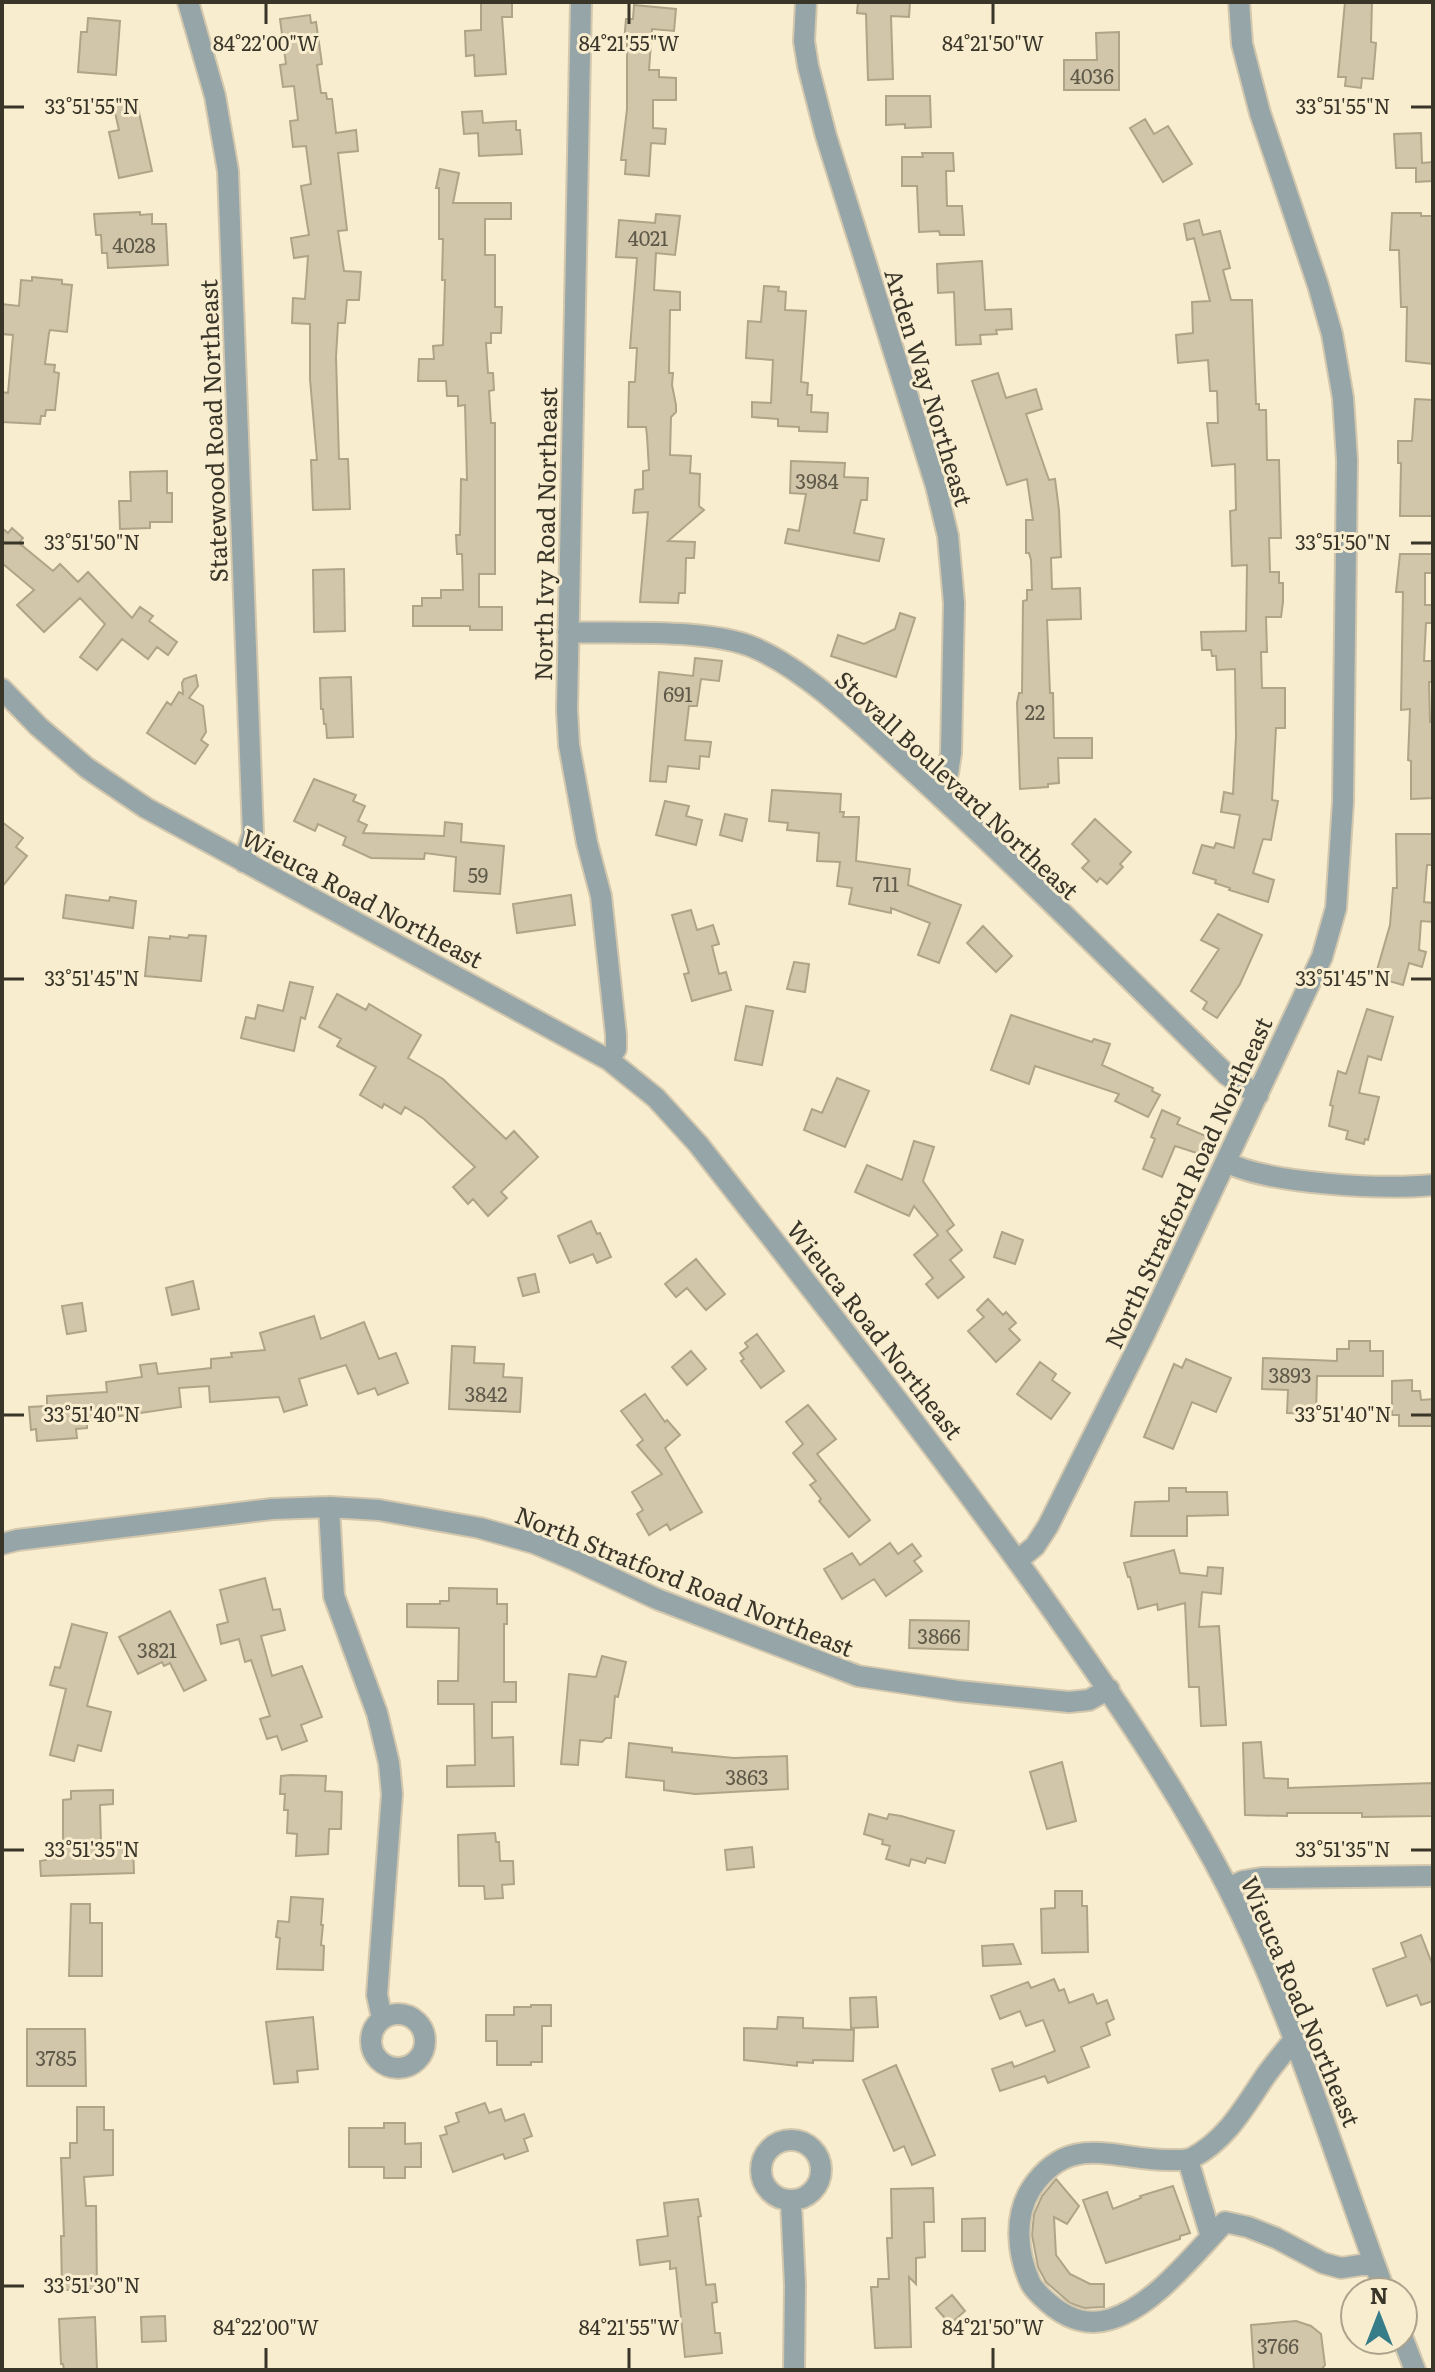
<svg xmlns="http://www.w3.org/2000/svg" width="1435" height="2372" viewBox="0 0 1435 2372" font-family="Literata,serif">
	<style>
		.building { fill: #d1c6a9; stroke: #afa487; stroke-width: 2 }
		.lines { fill: none; stroke-linecap: round; stroke-linejoin: round }
		.minor-casing { stroke: #d3c8ae; stroke-width: 24 }
		.minor { stroke: #95a5a8; stroke-width: 20 }
		.ticks { fill: none; stroke: #393529; stroke-width: 3 }
		.labels { text-anchor: middle; dominant-baseline: central; stroke-width: 6; stroke-linejoin: round; paint-order: stroke }
		.number-label { font-size: 20px; fill: #5f5949 }
		.street-label { font-size: 24px; fill: #393529; stroke: #f9edcf }
		.ticks-label { font-size: 20px; text-anchor: middle; fill: #393529; stroke: #f9edcf; stroke-width: 6; stroke-linejoin: round; paint-order: stroke }
	</style>
	<rect width="100%" height="100%" fill="#f9edcf"/>
	<path class="building" d="M481,2H512V17H502L506,74L475,76L474,55L466,56L465,31L481,30Z
		M858,2H910L909,17L891,16L893,79L868,80L866,14L857,13Z
		M1345,2H1372L1371,42L1376,43L1373,79L1362,78L1361,88L1345,86L1346,77H1338Z
		M634,5L676,9L674,31L652,29L649,70H659V77L676,78V100H653V128L666,129L665,144L651,143L649,176L625,174L626,160H621L627,109V42H624L626,19H633Z
		M310,15L311,23L316,22L322,64L317,65L321,93H326L327,99H332L336,133L356,130L358,151L338,153L347,230L338,231L344,271L361,272L359,300H347L345,323H338L336,357L339,459H348L350,509L313,510L311,460H317L310,379V324L292,323L293,298L305,299L308,256L294,258L291,238L309,235L301,186L311,184L306,146L293,147L290,121L298,120L294,86L283,87L280,65L286,64L280,19Z
		M88,18L120,21L116,75L78,72L81,32H87Z
		M1119,32V90H1064V60H1097L1096,33Z
		M886,96H930L931,127L905,128V124L886,125Z
		M136,99L152,171L119,178L109,132L119,130L113,104Z
		M482,111L483,123L516,121V130H520L522,154L479,156L478,133L464,134L462,112Z
		M1145,119L1154,134L1168,126L1192,164L1163,182L1130,128Z
		M1421,133L1422,163L1433,162V181L1416,182V168H1396L1394,134Z
		M922,153H953L954,171H946L947,206H962L964,235H940L939,231L919,232L917,186H902V157H923Z
		M440,169L459,173L453,203H511V219H485V255H495V307H502L501,333H491V343H486L488,373H493L494,390L489,391L491,423H495V574H479V607H502V630H470V626H413V606H422V598H441V590H463L462,554H457L456,535H460L461,479L467,480L465,405L458,406V396H447L446,381H418L419,359H434L433,346L443,345L445,280H442L443,239H439V188H436Z
		M140,212V215L152,214V224H166L168,265L108,268L107,253H102L101,235H96L94,214Z
		M1392,213H1421V216H1433V364L1406,361L1407,307H1401L1399,250H1390Z
		M656,214L680,216L675,255L656,253L654,290L680,292V310H670L669,373H673L672,385L676,405V412L671,417L670,455L691,456L690,473L700,474L699,506L704,510L668,541L695,542L694,558H686L685,593H679L678,603L640,602L648,512L633,513L635,490L643,489V471L649,470L647,436L646,427H628L629,382H635L637,348H630L637,258L616,257L619,220L655,223Z
		M1199,220L1203,235L1220,231L1230,268L1223,270L1231,300H1252L1256,404H1259V410H1266L1267,460H1279L1281,538H1269L1270,572H1279V583H1283V602L1281,617H1266L1267,652H1261L1262,688H1285V728H1276L1272,800L1278,801L1271,840L1263,839L1253,873L1274,880L1268,902L1229,890L1230,888L1215,883L1216,880L1193,873L1202,845L1214,848L1216,843L1234,848L1240,815L1221,812L1224,792L1233,794L1236,736L1235,669L1217,670L1216,656H1212L1211,650H1202L1201,632L1246,631L1247,565L1232,566L1230,511L1236,510L1235,464L1212,466L1207,423H1218L1217,391H1210L1208,360L1178,363L1176,335L1193,333L1192,302L1210,301L1194,238L1187,240L1184,224Z
		M982,261L985,310L1011,309L1012,329L996,330L997,334L980,335L981,344L956,345L954,292L938,293L937,264Z
		M32,277L62,280V284L72,285L67,332L50,330L49,333L45,364L55,365L54,372L59,373L55,410H46L45,416H41L40,424L2,422V392L8,393L13,335L2,334V304L19,306L21,280L32,281Z
		M764,286L779,287L778,291L786,292L785,310L806,311L801,382L808,383L807,395H812L811,412L828,413L827,432L799,431V427L778,426V419L752,417V402L771,403L773,360L746,358L748,321L761,322Z
		M998,373L1006,398L1036,389L1042,409L1026,414L1049,480L1055,479L1059,510L1061,557L1051,558L1052,589L1080,588L1081,619L1047,620L1050,693H1053L1054,738H1092V758H1058L1059,783L1048,784V787L1020,789L1017,703L1019,693H1022L1023,601L1027,600V590H1032L1031,560L1029,553H1026V520H1033L1027,479L1007,485L972,381Z
		M1415,399L1433,400V516H1400L1401,463H1398V441H1412Z
		M791,461L845,463L844,477L868,478L867,500H861L854,533L884,539L879,561L785,543L788,529L799,531L806,494L790,493Z
		M167,471V493H172V522H150V528L120,529L119,501H131L130,472Z
		M2,528L8,533L12,528L23,538L19,543L53,571L60,564L78,582L88,572L132,618L140,607L153,616L149,621L177,642L168,655L157,647L148,659L122,639L97,670L80,657L105,624L80,598L44,632L17,605L34,590L2,563Z
		M1400,554H1433V573H1425V605H1433V623H1426L1424,661H1433V682H1429L1430,722H1433V798L1411,799V761L1408,760L1410,709L1401,710L1403,592H1396Z
		M344,569L345,631L314,632L313,570Z
		M900,613L915,618L896,677L831,656L838,635L864,644L895,629Z
		M695,658L722,661L719,681L701,679L697,706H689L685,740L711,742L709,757L700,756L699,769L668,766L666,782L650,781L659,672L693,676Z
		M196,675L198,686L189,698L203,706L206,732L201,740L208,745L195,764L147,733L167,702L171,705L179,692L183,694L182,683L184,679Z
		M351,677L353,737L327,738L326,724H324L323,709H321L320,678Z
		M314,779L356,795L353,801L365,806L358,821L367,825L363,833L444,836L445,822L462,824L461,842L504,846L500,894L454,891L456,857L425,853L424,859L371,858L343,845L346,837L318,824L315,831L294,821Z
		M772,790L841,794L840,812H844L843,817H859L856,861L910,869L908,885L961,905L939,963L918,955L930,923L891,908V913L849,904L852,888L837,886L840,862L817,861L819,833L787,830L788,823L769,821Z
		M665,801L689,806L686,816L702,820L696,845L656,835Z
		M725,814L747,819L742,841L720,835Z
		M1095,819L1131,852L1120,864L1123,867L1107,884L1100,878L1097,882L1082,868L1089,861L1072,844Z
		M2,822L23,838L16,847L27,856L2,887Z
		M1396,834H1433V865H1427L1424,902L1433,903V922L1421,921L1419,950L1426,952L1422,967L1409,963L1403,985L1375,977L1390,925L1393,888H1397Z
		M66,895L109,901L110,897L136,901L133,928L63,918Z
		M571,895L575,925L517,933L513,904Z
		M691,910L697,930L713,925L719,944L712,946L719,974L726,972L731,990L692,1001L684,974L689,973L672,915Z
		M1218,914L1262,935L1240,984L1217,1018L1203,1009L1207,1002L1191,991L1219,949L1201,940Z
		M983,926L1012,956L996,972L967,943Z
		M189,935L206,936L201,981L145,976L149,937L170,939V936L188,938Z
		M794,962L809,964L805,992L787,989Z
		M290,982L313,987L305,1019L301,1017L294,1051L241,1038L246,1017L255,1019L258,1005L283,1011Z
		M337,994L366,1010L369,1004L421,1035L408,1058L443,1079L506,1139L514,1131L538,1157L501,1192L507,1198L488,1216L473,1199L468,1204L453,1187L475,1167L424,1119L405,1107L401,1114L384,1104L382,1108L360,1095L376,1067L337,1046L341,1039L319,1027Z
		M746,1006L773,1011L762,1065L735,1060Z
		M1367,1009L1393,1017L1381,1060L1368,1056L1359,1093L1379,1097L1368,1140L1365,1139L1364,1144L1346,1139L1348,1131L1329,1126L1333,1106L1330,1105L1338,1071L1346,1074Z
		M1011,1015L1092,1042L1094,1039L1110,1044L1102,1065L1153,1088L1152,1091L1160,1095L1148,1117L1115,1101L1119,1094L1035,1066L1029,1084L991,1070Z
		M837,1078L869,1091L845,1147L804,1130L812,1109L822,1113Z
		M1162,1110L1180,1118L1177,1124L1213,1139L1206,1156L1175,1146L1162,1177L1143,1169L1155,1139L1151,1137Z
		M914,1141L934,1147L923,1181L954,1225L947,1231L962,1250L950,1260L964,1277L938,1298L926,1284L933,1278L914,1255L938,1235L914,1206L909,1216L855,1192L867,1165L902,1180Z
		M591,1221L597,1234L600,1233L611,1257L597,1263L593,1254L570,1263L558,1236Z
		M1002,1232L1023,1240L1015,1264L994,1257Z
		M696,1259L725,1294L706,1310L687,1288L676,1297L665,1284Z
		M535,1274L539,1292L523,1296L518,1278Z
		M193,1281L199,1309L172,1315L166,1288Z
		M988,1299L1003,1315L1006,1312L1016,1323L1009,1329L1020,1340L996,1362L968,1331L984,1317L977,1310Z
		M82,1303L86,1331L67,1334L62,1306Z
		M314,1316L321,1339L364,1322L379,1359L396,1353L408,1383L378,1395L375,1388L358,1394L346,1365L299,1379L307,1405L284,1412L279,1397L210,1402L209,1386L179,1388L181,1407L87,1421V1428L76,1429L77,1438L37,1441L36,1429L31,1430L29,1407L47,1406V1396L107,1392L106,1382L142,1377L140,1365L156,1363L158,1374L211,1368V1359L232,1357L231,1353L265,1350L260,1333Z
		M757,1334L784,1371L761,1388L741,1361L744,1359L740,1353L748,1347L745,1343Z
		M1349,1341H1370V1351H1383V1376H1317L1316,1414L1287,1413L1288,1390L1262,1389L1263,1358L1337,1361V1349H1349Z
		M452,1346L475,1347L474,1363L504,1364L503,1377L522,1378L520,1412L449,1409Z
		M691,1351L706,1369L687,1385L672,1367Z
		M1186,1359L1231,1378L1216,1412L1192,1402L1173,1449L1144,1437L1174,1364L1182,1368Z
		M1040,1362L1056,1374L1052,1380L1070,1393L1051,1419L1017,1394Z
		M1412,1380V1391H1420L1421,1400L1433,1399V1426H1399V1415H1392V1381Z
		M645,1394L665,1422L667,1420L680,1435L665,1448L702,1512L670,1530L667,1524L649,1535L637,1514L643,1510L632,1492L662,1474L637,1445L643,1440L621,1411Z
		M808,1405L836,1439L817,1454L870,1520L849,1537L819,1501L821,1499L810,1485L816,1481L793,1453L803,1444L786,1422Z
		M1169,1488H1186V1492H1227L1228,1515L1187,1516V1536H1131L1135,1502L1169,1501Z
		M890,1543L898,1554L912,1544L921,1556L914,1561L922,1571L886,1596L874,1579L842,1599L824,1569L852,1553L860,1565Z
		M1174,1550L1180,1573L1207,1576L1208,1567L1223,1568L1221,1594L1202,1592L1199,1627L1219,1626L1226,1725L1201,1726L1199,1687H1189L1185,1603L1158,1610L1157,1604L1138,1609L1130,1577H1128L1124,1563Z
		M265,1578L273,1610L280,1609L285,1630L261,1636L272,1676L302,1666L322,1717L301,1725L307,1741L282,1750L277,1736L267,1739L260,1719L270,1716L251,1660L245,1662L239,1639L221,1644L217,1625L228,1622L220,1590Z
		M449,1588L497,1589V1604H507V1624H504V1682H516V1702H492V1738L513,1737L514,1786L447,1787V1766L475,1765L474,1704H438V1681H458L459,1628L407,1627V1604H440V1601H449Z
		M170,1611L206,1680L184,1691L170,1663L164,1666L162,1662L138,1674L119,1637Z
		M910,1620L969,1621L968,1650L909,1648Z
		M72,1624L107,1633L87,1706L111,1712L101,1751L78,1745L74,1761L50,1755L66,1689L50,1685L55,1667L60,1668Z
		M602,1656L626,1662L618,1697L615,1696L611,1738H606L602,1742L580,1740L578,1765L561,1764L569,1674L596,1677Z
		M1261,1742L1264,1778L1288,1779V1788L1433,1783V1816L1362,1817V1813H1287V1816L1245,1815L1243,1743Z
		M629,1743L672,1748V1752L734,1758L787,1756L788,1789L695,1794L664,1790V1781L626,1777Z
		M1062,1762L1076,1821L1047,1829L1030,1772Z
		M291,1775L326,1776L325,1791L342,1792L341,1829H329L328,1854L296,1856L297,1834L287,1833L288,1810H284L285,1794H280L281,1776Z
		M113,1790V1804L100,1805L101,1845H133L134,1873L41,1876L40,1861L46,1860V1847H63V1800L71,1799V1791Z
		M869,1814L887,1819L889,1814L901,1816L954,1831L945,1863L927,1858L925,1863L911,1859L909,1866L886,1859L890,1846L882,1844L883,1840L864,1834Z
		M495,1833L496,1842H499L500,1861H513L514,1884L502,1885L503,1898L485,1899L484,1886H459L458,1835Z
		M752,1847L754,1867L727,1870L725,1850Z
		M1055,1891H1082V1906H1087L1088,1952L1042,1953L1041,1909L1055,1908Z
		M291,1897L323,1899L321,1925H323L321,1945L324,1946L323,1970L277,1969L280,1938L276,1937L278,1921L289,1922Z
		M71,1904H90V1923H102V1976H69Z
		M1421,1935L1433,1966V2001L1421,2005L1417,1995L1387,2006L1373,1969L1406,1957L1401,1943Z
		M1013,1944L1021,1964L983,1966L982,1946Z
		M1054,1979L1059,1991L1064,1989L1069,2003L1093,1994L1097,2004L1107,2000L1114,2019L1106,2023L1110,2035L1081,2047L1089,2067L1048,2083L1045,2076L1000,2091L992,2069L1012,2062L1014,2067L1055,2051L1043,2020L1026,2026L1020,2011L1000,2019L991,1996L1028,1982L1031,1988Z
		M876,1997L878,2027L851,2028L850,1998Z
		M531,2005H551V2026H542V2062H531V2065H497V2041H486V2015H514V2007H531Z
		M313,2017L318,2069L297,2071L298,2082L274,2084L266,2022Z
		M778,2017L803,2018V2028L854,2030L853,2061L813,2060V2063L797,2062V2066L744,2060V2028L777,2029Z
		M27,2029H85L86,2086H27Z
		M896,2065L935,2155L912,2165L904,2146L894,2151L863,2080Z
		M485,2103L489,2113L501,2109L505,2121L524,2114L532,2136L524,2139L528,2151L505,2159L503,2154L453,2172L440,2136L447,2134L445,2127L459,2122L456,2113Z
		M77,2107H104V2130H113V2175L84,2177L86,2206H96L97,2289L62,2290L61,2236H64L61,2158H70V2143H77Z
		M384,2123H405V2144L421,2143V2167H405V2178H384V2167H349V2128H384Z
		M1056,2179L1079,2206L1067,2224L1054,2217L1056,2255L1070,2274L1090,2284H1104V2307L1084,2308L1070,2303L1046,2282L1038,2267L1032,2235L1034,2214L1042,2196Z
		M1173,2186L1190,2233L1180,2236V2239L1106,2263L1083,2200L1107,2192L1113,2209L1141,2198L1140,2196Z
		M933,2188L934,2222H924L925,2257L916,2258V2284L909,2277L911,2347L875,2348L871,2287H878V2279H889L887,2238H892L891,2189Z
		M698,2199L701,2216L698,2217L706,2285L715,2284L717,2302L712,2303L715,2333H720L722,2353L685,2357L676,2268L670,2269V2261L640,2265L637,2240L668,2236L664,2203Z
		M985,2218V2251H962V2219Z
		M952,2295L965,2311L950,2324L936,2308Z
		M165,2316L166,2341L142,2342L141,2317Z
		M95,2317L97,2370H64L63,2364H61L59,2319Z
		M1296,2321L1311,2326L1321,2334L1325,2365L1321,2370H1254L1251,2325Z"/>
	<g class="lines">
		<g class="minor-casing">
			<path id="minor" d="M188,2L215,96L228,171L253,834L244,862
				M581,2L567,710L569,745L587,843L601,896L616,1035V1049L609,1060
				M806,2L804,41L808,66L826,136L936,486L948,536L954,603L951,753L948,773L936,792
				M568,632C620,634 709,628 755,648C806,670 862,725 903,762C1014,863 1120,970 1227,1075L1258,1095
				M2,689L39,727L87,768L146,808L609,1060L656,1098L698,1144C811,1288 924,1431 1031,1580C1102,1680 1172,1779 1228,1888C1294,2017 1334,2157 1385,2292
				M1226,1162C1268,1184 1384,1190 1433,1185
				M329,1507L334,1596L377,1713L389,1763L392,1794L377,1995L382,2018
				M2,1544L17,1540L272,1509L329,1507L379,1510L480,1528L534,1543L572,1559L657,1599L858,1676L958,1691L1069,1702L1089,1700L1109,1689
				M1017,1561L1035,1546L1048,1526L1145,1333L1322,957L1336,908L1343,802L1347,460L1343,398L1332,334L1318,285L1260,113L1242,44L1239,2
				M1228,1888L1243,1881L1261,1878L1433,1876
				M371 2041a27 27 0 1 1 54 0a27 27 0 1 1-54 0Z
				M1294,2040C1284,2052 1273,2065 1264,2078C1244,2108 1226,2140 1192,2158C1185,2161 1176,2160 1168,2160C1114,2160 1069,2131 1031,2189C1014,2216 1017,2253 1030,2282C1032,2287 1037,2292 1041,2296C1060,2315 1083,2328 1111,2319C1155,2305 1193,2255 1225,2222L1248,2227L1276,2238L1323,2263L1341,2268L1374,2263
				M761 2170a30 30 0 1 1 60 0a30 30 0 1 1-60 0Z
				M1188,2160L1211,2237
				M791,2202L795,2285L794,2370
				M1403,2339L1415,2370"/>
		</g>
		<use href="#minor" class="minor"/>
	</g>
	<path class="ticks" d="M266,4V24M629,4V24M993,4V24M4,107H24M1411,107H1431M4,543H24M1411,543H1431M4,979H24M1411,979H1431M4,1415H24M1411,1415H1431M4,1850H24M1411,1850H1431M4,2286H24M266,2348V2368M629,2348V2368M993,2348V2368"/>
	<g class="labels">
		<g class="number-label">
			<text x="1092" y="75">4036</text>
			<text x="648" y="237">4021</text>
			<text x="134" y="244">4028</text>
			<text x="817" y="480">3984</text>
			<text x="678" y="693">691</text>
			<text x="1035" y="711">22</text>
			<text x="478" y="874">59</text>
			<text x="886" y="883">711</text>
			<text x="1290" y="1374">3893</text>
			<text x="486" y="1393">3842</text>
			<text x="939" y="1635">3866</text>
			<text x="157" y="1649">3821</text>
			<text x="747" y="1776">3863</text>
			<text x="56" y="2057">3785</text>
			<text x="1278" y="2345">3766</text>
		</g>
		<g class="street-label">
			<text transform="translate(930 387) rotate(73)">Arden Way Northeast</text>
			<text transform="translate(212 431) rotate(-92)">Statewood Road Northeast</text>
			<text transform="translate(544 534) rotate(-89)">North Ivy Road Northeast</text>
			<text transform="translate(958 784) rotate(43)">Stovall Boulevard Northeast</text>
			<text transform="translate(363 897) rotate(28)">Wieuca Road Northeast</text>
			<text transform="translate(1187 1182) rotate(-65)">North Stratford Road Northeast</text>
			<text transform="translate(876 1329) rotate(52)">Wieuca Road Northeast</text>
			<text transform="translate(685 1580) rotate(22)">North Stratford Road Northeast</text>
			<text transform="translate(1302 2001) rotate(67)">Wieuca Road Northeast</text>
		</g>
	</g>
	<g class="ticks-label">
		<text x="266" y="51">84°22'00"W</text>
		<text x="629" y="51">84°21'55"W</text>
		<text x="993" y="51">84°21'50"W</text>
		<text x="92" y="114">33°51'55"N</text>
		<text x="1343" y="114">33°51'55"N</text>
		<text x="92" y="550">33°51'50"N</text>
		<text x="1343" y="550">33°51'50"N</text>
		<text x="92" y="986">33°51'45"N</text>
		<text x="1343" y="986">33°51'45"N</text>
		<text x="92" y="1422">33°51'40"N</text>
		<text x="1343" y="1422">33°51'40"N</text>
		<text x="92" y="1857">33°51'35"N</text>
		<text x="1343" y="1857">33°51'35"N</text>
		<text x="92" y="2293">33°51'30"N</text>
		<text x="266" y="2335">84°22'00"W</text>
		<text x="629" y="2335">84°21'55"W</text>
		<text x="993" y="2335">84°21'50"W</text>
	</g>
	<rect width="1435" height="2372" fill="none" stroke="#393529" stroke-width="8"/>
	<g transform="translate(1379 2316)"><circle r="38" fill="#f9edcf" stroke="#aca38d" stroke-width="2"/>
	<path d="M0-6L14 30L0 20L-14 30Z" fill="#377d89"/>
	<text y="-12" font-size="22" font-weight="bold" text-anchor="middle" fill="#393529">N</text>
	</g>
</svg>
